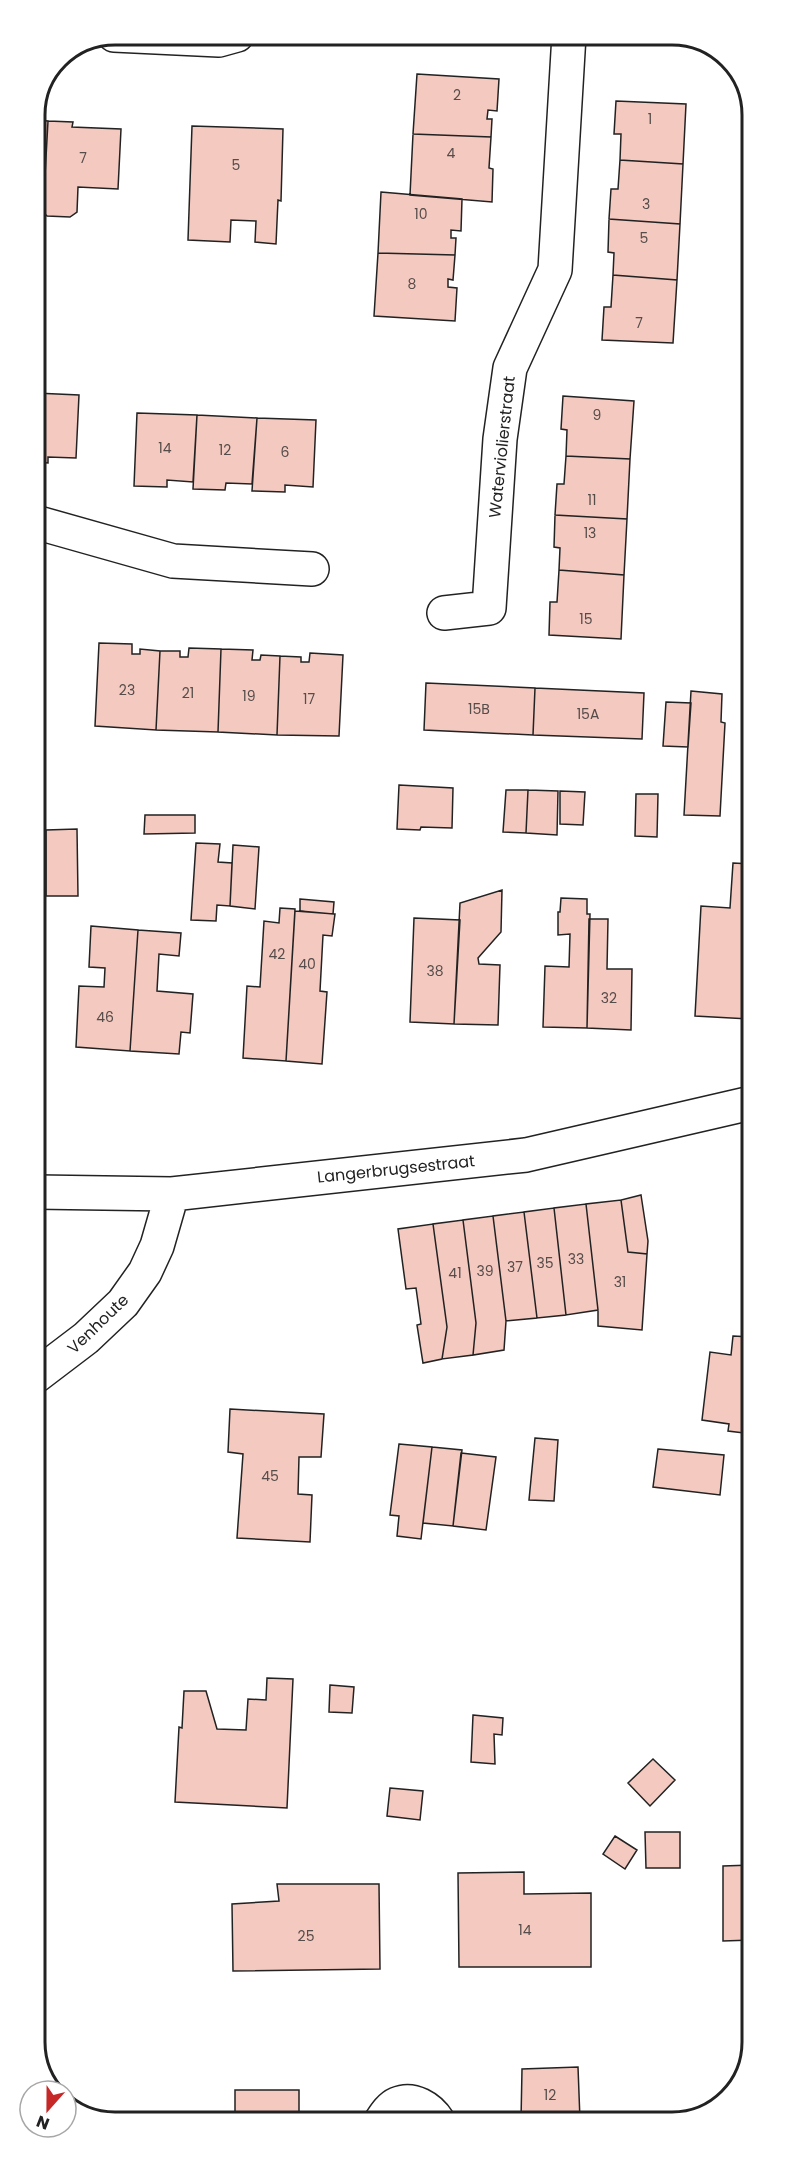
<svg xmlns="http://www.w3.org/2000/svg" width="787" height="2157" viewBox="0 0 787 2157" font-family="Poppins,sans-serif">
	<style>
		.building { fill: #f3c9c0; stroke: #222; stroke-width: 1.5 }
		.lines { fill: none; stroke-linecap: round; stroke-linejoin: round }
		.minor-casing { stroke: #222; stroke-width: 36 }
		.minor { stroke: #fff; stroke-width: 33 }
		.labels { text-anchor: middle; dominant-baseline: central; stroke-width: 4.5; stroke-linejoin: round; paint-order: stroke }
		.number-label { font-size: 14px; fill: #564c4a }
		.street-label { font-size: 16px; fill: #222; stroke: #fff }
		.rim { fill: none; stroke: #222; stroke-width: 3 }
	</style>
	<rect width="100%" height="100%" fill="#fff"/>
	<path class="building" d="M417,74L499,79L497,111L488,110L487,119H492L491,137L413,134Z
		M616,101L686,104L683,164L620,160L621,134H614Z
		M35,120L48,121L44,193L35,192Z
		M48,121L73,122L72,127L121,129L118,189L78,187L77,212L70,217L47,216L43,212Z
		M192,126L283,129L281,201L278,200L276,244L255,242L256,221L231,220L230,242L188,240Z
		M413,134L491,137L489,168L493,169L492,202L410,195Z
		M620,160L683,164L680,224L609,219L611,189H618Z
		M381,192L462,199L461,231L451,230V238H456L455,255L378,253Z
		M609,219L680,224L677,280L613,275L614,253L608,252Z
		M378,253L455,255L453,280L448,279V287L457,288L455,321L374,316Z
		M613,275L677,280L673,343L602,340L604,307H611Z
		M35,393L79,395L76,458L48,457V463L35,462Z
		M563,396L634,401L630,459L566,456L567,430L561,429Z
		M137,413L197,415L193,482L167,480V487L134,486Z
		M197,415L257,418L252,484L226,483L225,490L193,489Z
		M257,418L316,420L313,487L285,485V492L252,491Z
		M566,456L630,459L627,519L555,515L557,484H564Z
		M555,515L627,519L624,575L559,570L560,548L554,547Z
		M559,570L624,575L621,639L549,635L550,602H557Z
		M99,643L132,644V654H140V649L160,651L156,730L95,726Z
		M189,648L221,649L218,732L156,730L160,651H180V657H188Z
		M221,649L253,650L252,660H260L261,655L280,656L277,735L218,732Z
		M310,653L343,655L339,736L277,735L280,656L301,657V662H309Z
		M426,683L535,688L533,735L424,730Z
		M535,688L644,693L642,739L533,735Z
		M691,691L722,694L721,722L725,723L720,816L684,815Z
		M666,702L691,703L688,747L663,746Z
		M399,785L453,788L452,828L421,827L420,830L397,829Z
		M506,790H528L526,833L503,832Z
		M528,790L558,791L557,835L526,833Z
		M560,791L585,792L583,825L560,824Z
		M636,794H658L657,837L635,836Z
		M145,815H195V833L144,834Z
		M77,829L78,896H46V830Z
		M196,843L220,844L218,862L232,863L230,906L217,905L216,921L191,920Z
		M233,845L259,847L255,909L230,906Z
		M733,863L751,864V977L749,1019L695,1016L701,906L730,908Z
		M502,890L501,932L478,958L479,964L500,965L498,1025L454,1024L460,903Z
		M561,898L587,899V914H590L587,1028L543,1027L545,966L569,967L570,934L558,935V912H560Z
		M300,899L334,902L333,914L300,911Z
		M280,908L295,909L286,1061L243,1058L247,986L260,987L264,921L279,923Z
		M295,911L335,914L332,936L323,935L320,991L327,992L322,1064L286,1061Z
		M414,918L460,920L454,1024L410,1022Z
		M589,919H608L607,969H632L631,1030L587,1028Z
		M91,926L138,930L130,1051L76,1047L79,986L104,987L105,968L89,967Z
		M138,930L181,933L179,956L159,954L157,991L193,994L190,1033L181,1032L179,1054L130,1051Z
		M641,1195L648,1241L647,1254L628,1252L621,1200Z
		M621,1200L628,1252L647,1254L642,1330L598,1326V1310L586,1204Z
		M586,1204L598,1310L566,1315L554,1208Z
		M554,1208L566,1315L537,1318L524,1212Z
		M524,1212L537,1318L506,1321L493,1216Z
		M493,1216L506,1321L504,1350L473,1355L476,1323L463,1220Z
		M463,1220L476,1323L473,1355L442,1359L447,1327L433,1224Z
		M433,1224L447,1327L442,1359L423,1363L417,1325L421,1324L416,1288L406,1289L398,1229Z
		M733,1336L751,1337L752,1434L728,1431L729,1424L702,1420L710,1352L731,1355Z
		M230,1409L324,1414L321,1457H299L298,1494L312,1495L310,1542L237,1538L243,1454L228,1452Z
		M535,1438L558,1440L554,1501L529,1500Z
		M399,1444L432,1447L421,1539L397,1536L399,1516L390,1515Z
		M432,1447L462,1450L453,1526L423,1523Z
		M658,1449L724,1455L720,1495L653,1487Z
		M461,1453L496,1457L486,1530L453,1526Z
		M267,1678L293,1679L287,1808L175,1802L179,1727L182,1728L184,1691H206L217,1729L246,1730L248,1699L266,1700Z
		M330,1685L354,1687L352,1713L329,1712Z
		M473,1715L503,1718L502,1735L494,1734L495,1764L471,1762Z
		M653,1759L675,1780L650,1806L628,1783Z
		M390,1788L423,1791L420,1820L387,1816Z
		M645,1832H680V1868H646Z
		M615,1836L637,1850L625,1869L603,1854Z
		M752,1865V1940L723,1941V1866Z
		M524,1872V1894L591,1893V1967H459L458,1873Z
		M277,1884H379L380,1969L233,1971L232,1904L279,1901Z
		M578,2067L580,2120H521L522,2069Z
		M235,2090H299V2121L235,2122Z"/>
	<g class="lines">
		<g class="minor-casing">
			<path id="minor" d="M114,35L219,40L237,35
				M35,522L173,561L312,569
				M444,613L489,608L500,439L510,368L555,270L569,35
				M36,1192L172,1194L526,1155L751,1103
				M36,1376L86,1338L123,1303L145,1272L157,1246L172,1194
				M381,2121C385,2115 390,2107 397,2104C413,2097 430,2108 438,2121"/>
		</g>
		<use href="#minor" class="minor"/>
	</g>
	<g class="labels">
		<g class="number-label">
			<text x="457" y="95">2</text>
			<text x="650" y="119">1</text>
			<text x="451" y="153">4</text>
			<text x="83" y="158">7</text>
			<text x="236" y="165">5</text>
			<text x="646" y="204">3</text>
			<text x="421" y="214">10</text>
			<text x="644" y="238">5</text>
			<text x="412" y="284">8</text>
			<text x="639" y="323">7</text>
			<text x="597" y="415">9</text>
			<text x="165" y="448">14</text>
			<text x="225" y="450">12</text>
			<text x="285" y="452">6</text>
			<text x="592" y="500">11</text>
			<text x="590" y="533">13</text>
			<text x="586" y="619">15</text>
			<text x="127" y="690">23</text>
			<text x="188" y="693">21</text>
			<text x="249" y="696">19</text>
			<text x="309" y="699">17</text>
			<text x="479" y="709">15B</text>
			<text x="588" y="714">15A</text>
			<text x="277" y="954">42</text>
			<text x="307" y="964">40</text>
			<text x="435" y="971">38</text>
			<text x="609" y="998">32</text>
			<text x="105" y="1017">46</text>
			<text x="576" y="1259">33</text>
			<text x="545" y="1263">35</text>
			<text x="515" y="1267">37</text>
			<text x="485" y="1271">39</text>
			<text x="455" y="1273">41</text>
			<text x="620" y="1282">31</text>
			<text x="270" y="1476">45</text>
			<text x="525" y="1930">14</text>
			<text x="306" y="1936">25</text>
			<text x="550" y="2095">12</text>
		</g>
		<g class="street-label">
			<text transform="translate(502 447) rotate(-84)">Waterviolierstraat</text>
			<text transform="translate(396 1169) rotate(-6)">Langerbrugsestraat</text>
			<text transform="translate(98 1324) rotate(-44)">Venhoute</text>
		</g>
	</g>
	<path d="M0 0H787V2157H0ZM115 45H672A70 70 0 0 1 742 115V2042A70 70 0 0 1 672 2112H115A70 70 0 0 1 45 2042V115A70 70 0 0 1 115 45Z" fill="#fff" fill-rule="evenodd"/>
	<path class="rim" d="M115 45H672A70 70 0 0 1 742 115V2042A70 70 0 0 1 672 2112H115A70 70 0 0 1 45 2042V115A70 70 0 0 1 115 45Z"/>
	<g transform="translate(48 2109) rotate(201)"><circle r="28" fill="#ffffff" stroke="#a7a7a7" stroke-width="1.5"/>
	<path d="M0-4.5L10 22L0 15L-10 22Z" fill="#c62828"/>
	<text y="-9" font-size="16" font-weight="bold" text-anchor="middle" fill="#222222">N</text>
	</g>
</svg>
